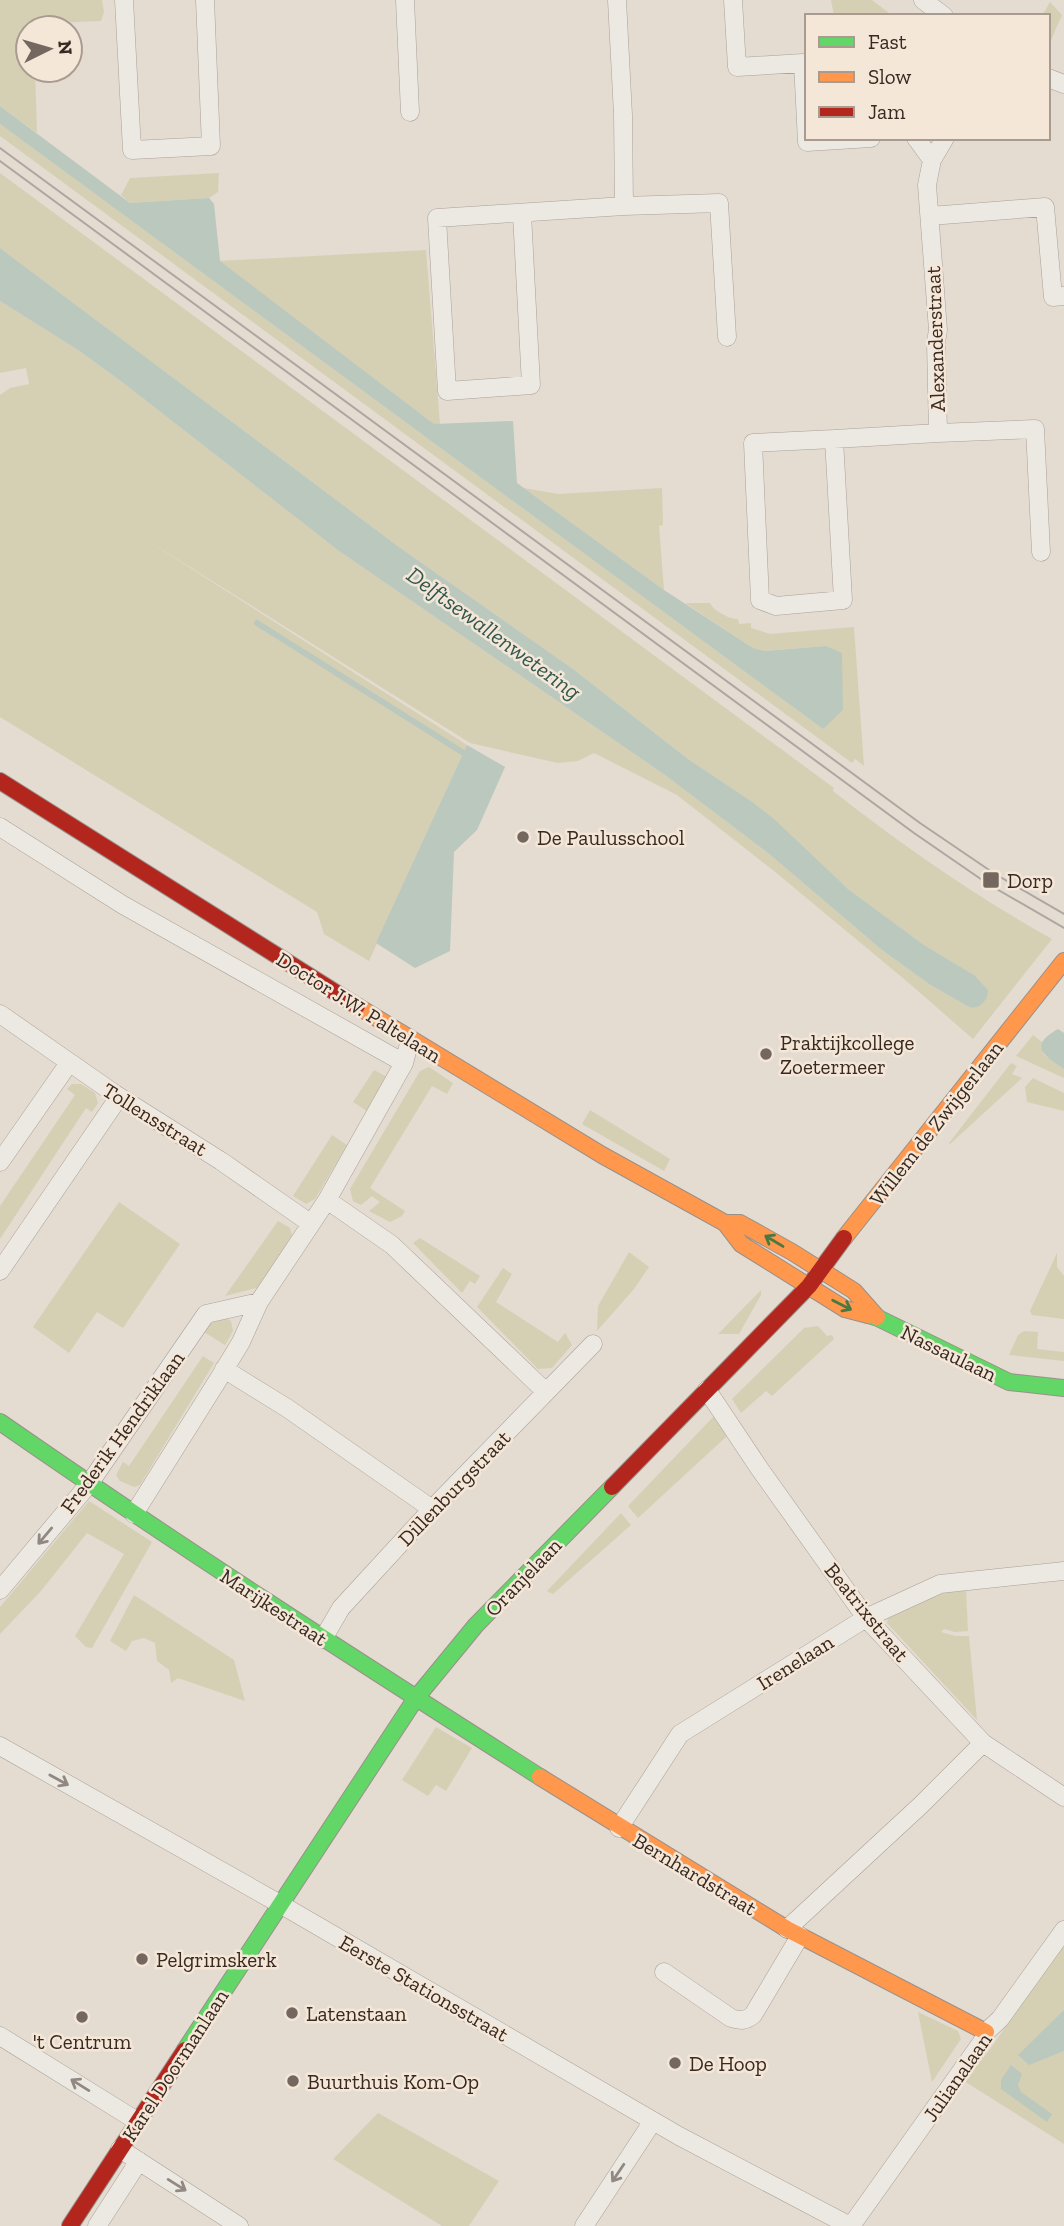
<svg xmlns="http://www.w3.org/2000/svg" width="1064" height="2226" viewBox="0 0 1064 2226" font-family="'Zilla Slab',serif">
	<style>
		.green { fill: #d5d0b4 }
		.water { fill: #bbc8be }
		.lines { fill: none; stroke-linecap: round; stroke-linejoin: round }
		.stream { stroke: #bbc8be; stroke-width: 6 }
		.street-casing { stroke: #aaa199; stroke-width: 19 }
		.fast-casing { stroke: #99908a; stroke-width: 18 }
		.slow-casing { stroke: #99908a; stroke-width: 18 }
		.jam-casing { stroke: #99908a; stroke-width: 18 }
		.street { stroke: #ece8e2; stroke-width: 18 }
		.fast { stroke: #63d668; stroke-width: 16 }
		.slow { stroke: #ff974d; stroke-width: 16 }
		.jam { stroke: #b3261e; stroke-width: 16 }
		.tram { stroke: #ada7a1; stroke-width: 2 }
		.oneway { stroke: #4b7741 }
		.oneway2 { stroke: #928882 }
		.poi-dot { fill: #74675f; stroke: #f4e7d8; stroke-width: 2.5 }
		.labels { text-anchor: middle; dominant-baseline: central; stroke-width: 5; stroke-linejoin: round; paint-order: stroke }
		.street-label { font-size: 21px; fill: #382921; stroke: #f4e7d8 }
		.poi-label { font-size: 21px; fill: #382921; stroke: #f4e7d8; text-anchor: start }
		.water-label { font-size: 23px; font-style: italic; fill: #32574f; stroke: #f4e7d8 }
	</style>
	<rect width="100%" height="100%" fill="#e4dbd1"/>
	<path class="green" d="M0,0H102L104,12L101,21L33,24V28H28V70H35L37,133L0,106Z
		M831,0H872L893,16H834Z
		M1050,2L1062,15L1048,47V16H1042Z
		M0,124L823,729L825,646L765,651L753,648L685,603H710C714,611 729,619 738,619L739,624L751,623V628L770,634L854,627L864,766L855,759L852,763L0,136Z
		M0,173L834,788L833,791C902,845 975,896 1052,939L973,1039L910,984L774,871L677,795L594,753L578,761L558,763L470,743L142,537L467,745L369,961L324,934L317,912L0,717V395L10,388L29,384L26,368L0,373V301L78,350L122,382L339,551L665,775L768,853L882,950L929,984L969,1007L974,975L924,945L848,889L751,801L688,759L573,669L399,547L0,248Z
		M219,173L218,192L209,198L130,203L121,195L130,178Z
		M426,250L440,424H434L219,261Z
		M524,488L558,494L662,488L663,525L659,526L664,590Z
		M1033,1035L1042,1042L1041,1046L1044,1055L1064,1069V1078L1016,1056Z
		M1011,1063L1017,1066L1012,1074L1022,1078L950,1144L949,1143Z
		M429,1067L453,1083L447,1094L432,1086L370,1188L405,1211L402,1216L390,1222L369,1211L380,1202L372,1196L361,1205L353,1201L350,1189L420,1071Z
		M374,1070L387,1077L367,1111L353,1102Z
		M1033,1078L1064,1093V1111L1027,1102L1025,1087Z
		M72,1084H81L95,1093L98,1103L92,1112L86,1108L0,1239V1206L75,1095L67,1089Z
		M590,1110L670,1159L664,1171L582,1124Z
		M332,1135L347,1145L315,1199L306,1204L293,1196Z
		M119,1202L180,1244L123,1328L97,1312L69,1353L33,1327Z
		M278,1221L290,1228L292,1235L260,1287L225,1296Z
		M420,1238L480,1276L475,1284L470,1281L462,1293L413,1243Z
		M629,1252L649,1267L634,1289L597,1331L598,1306Z
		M1057,1253V1267L1064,1276V1319L1032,1315L1030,1311Z
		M503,1268L512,1274L496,1302L558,1342L565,1333L572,1345L552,1368L538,1369L477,1307Z
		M761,1290V1295L739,1334H718Z
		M226,1318L231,1321L233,1331L225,1345L204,1332L208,1324Z
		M818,1326L827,1336L832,1335L834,1339L772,1396L766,1391L741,1413L732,1399L804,1328Z
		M1024,1331L1038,1332L1037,1349L1064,1352V1361L1009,1355L1018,1335Z
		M203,1356L214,1363L140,1485L134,1487L120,1481L116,1475L123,1462L129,1466Z
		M715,1415L727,1436L638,1518L628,1506Z
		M89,1501L152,1542L92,1648L86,1647L75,1636L124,1554L87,1533L41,1591L0,1634V1607Z
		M621,1513L631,1525L553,1594L547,1591Z
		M966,1589L968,1631L955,1632L944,1629L941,1632L955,1636H969L977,1720L887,1623L889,1613L943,1593Z
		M134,1595L234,1660L245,1701L178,1678L171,1683L169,1670L157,1661L155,1643L144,1638L132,1641L126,1651L110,1641Z
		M436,1727L472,1748L446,1791L436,1785L428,1796L402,1780Z
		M1064,1944V2144L964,2081L990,2049Z
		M918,2012L958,2031L961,2039L932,2082Z
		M378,2113L499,2181L469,2226H442L333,2159Z"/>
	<path class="water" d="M0,106L130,203L209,198L214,204L220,261L434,424L513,421L517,483L664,590L753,648L765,651L826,646L842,653L843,710L823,729L0,124Z
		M0,248L399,547L573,669L688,759L751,801L774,819L848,889L924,945L974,975L988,990C988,1001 979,1010 969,1007L929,984L882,950L768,853L665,775L339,551L122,382L78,350L0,301Z
		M467,745L505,767L477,830L454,852L450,951L415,968L376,943Z
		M1058,1029L1064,1033V1069C1043,1055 1028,1046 1058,1029Z
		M1064,2010V2051L1029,2065L1018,2055Z
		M1011,2065L1022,2074L1018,2085L1021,2092L1052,2114L1047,2122L1001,2089V2080Z"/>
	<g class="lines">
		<path class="stream" d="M257,623L462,752"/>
		<g class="street-casing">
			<path id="street" d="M124,0L132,150L211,146L205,0
				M405,0L410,112
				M733,0L737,67L803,63L807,142L871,138
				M923,0L944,16
				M1048,78L1064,84
				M916,138L932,160
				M624,206L719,203L727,337
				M522,214L531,385L447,391L437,218L624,206L623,115L617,0
				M930,216L1045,207L1053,297L1064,296
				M938,433L1035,429L1041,552
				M834,439L753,443L760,600L776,606L843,600L834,439L938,433L936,342L938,330L927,185L932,160L945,138
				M0,827L123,905L404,1063
				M0,1014L115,1094L221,1161L310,1223
				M0,1162L69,1063
				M327,1200L392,1245L546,1392
				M0,1271L119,1097
				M224,1369L287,1408L432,1509
				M707,1390L759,1468L866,1618L983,1743L1064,1797
				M134,1514L218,1380L241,1342L259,1302L327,1200L404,1063L410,1040
				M0,1590L89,1484L206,1314L259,1302
				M323,1639L341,1608L432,1509L593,1344
				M0,1746L280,1904L679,2136L850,2226
				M619,1828L680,1734L866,1618L940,1584L1064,1571
				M787,1929L922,1804L983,1743
				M664,1972L731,2018C741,2021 745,2021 753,2015L800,1936
				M0,2036L137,2121
				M120,2149L239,2226
				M97,2226L139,2161
				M584,2226L653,2121
				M851,2226L984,2039L986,2032L1000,2019L1064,1930"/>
		</g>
		<g class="fast-casing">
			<path id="fast" d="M868,1315L878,1318L1009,1382L1064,1388
				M0,1422C177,1545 358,1661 540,1777
				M185,2050L416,1698L476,1625L612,1487"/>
		</g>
		<g class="slow-casing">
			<path id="slow" d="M357,1006L602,1155L725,1223L741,1244L845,1309L868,1315
				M725,1223H740L792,1252L854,1291L877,1317
				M844,1238L1064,961
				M540,1777L787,1929L986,2032"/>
		</g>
		<g class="jam-casing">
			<path id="jam" d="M0,781L357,1006
				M612,1487L809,1286L844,1238
				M70,2226L185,2050"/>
		</g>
		<use href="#street" class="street"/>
		<use href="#fast" class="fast"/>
		<use href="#slow" class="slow"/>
		<use href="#jam" class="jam"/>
		<path class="tram" d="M0,148L920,823L995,874L1064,914
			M0,161L914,833L988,884L1064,928"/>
	</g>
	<defs><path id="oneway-shaft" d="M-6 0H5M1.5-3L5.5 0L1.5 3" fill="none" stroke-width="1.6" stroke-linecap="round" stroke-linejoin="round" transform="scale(1.75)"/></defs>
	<g class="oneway">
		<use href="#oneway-shaft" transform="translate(774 1241) rotate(-149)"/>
		<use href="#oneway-shaft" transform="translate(842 1305) rotate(27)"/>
	</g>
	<g class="oneway2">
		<use href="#oneway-shaft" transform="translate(45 1536) rotate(130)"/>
		<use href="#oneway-shaft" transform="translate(59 1780) rotate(29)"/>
		<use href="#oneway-shaft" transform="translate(80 2085) rotate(-148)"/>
		<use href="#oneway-shaft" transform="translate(618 2173) rotate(124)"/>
		<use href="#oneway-shaft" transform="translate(177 2185) rotate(32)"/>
	</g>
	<g class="poi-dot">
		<circle cx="523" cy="837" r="7"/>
		<rect x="982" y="871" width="18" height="18" rx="3.5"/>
		<circle cx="766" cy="1054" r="7"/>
		<circle cx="142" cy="1959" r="7"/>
		<circle cx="292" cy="2013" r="7"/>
		<circle cx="82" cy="2017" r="7"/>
		<circle cx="675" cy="2063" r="7"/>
		<circle cx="293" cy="2081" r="7"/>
	</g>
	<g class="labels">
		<g class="street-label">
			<text transform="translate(935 339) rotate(-92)">Alexanderstraat</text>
			<text transform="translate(359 1007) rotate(32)">Doctor J.W. Paltelaan</text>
			<text transform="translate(155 1119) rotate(32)">Tollensstraat</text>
			<text transform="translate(936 1123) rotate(-52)">Willem de Zwijgerlaan</text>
			<text transform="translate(949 1353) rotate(26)">Nassaulaan</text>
			<text transform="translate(122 1432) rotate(-54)">Frederik Hendriklaan</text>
			<text transform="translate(454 1488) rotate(-46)">Dillenburgstraat</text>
			<text transform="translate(523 1577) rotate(-46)">Oranjelaan</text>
			<text transform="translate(274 1607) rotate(33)">Marijkestraat</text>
			<text transform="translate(867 1612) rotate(51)">Beatrixstraat</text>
			<text transform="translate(795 1662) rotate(-32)">Irenelaan</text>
			<text transform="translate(695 1874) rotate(31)">Bernhardstraat</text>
			<text transform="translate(424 1988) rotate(30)">Eerste Stationsstraat</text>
			<text transform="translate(175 2065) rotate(-57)">Karel Doormanlaan</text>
			<text transform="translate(957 2077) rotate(-55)">Julianalaan</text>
		</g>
		<g class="poi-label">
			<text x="537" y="837">De Paulusschool</text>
			<text x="1007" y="880">Dorp</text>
			<text x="780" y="1042">Praktijkcollege<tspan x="780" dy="24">Zoetermeer</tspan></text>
			<text x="156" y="1959">Pelgrimskerk</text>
			<text x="306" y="2013">Latenstaan</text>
			<text x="82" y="2041" text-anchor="middle">'t Centrum</text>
			<text x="689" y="2063">De Hoop</text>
			<text x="307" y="2081">Buurthuis Kom-Op</text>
		</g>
		<g class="water-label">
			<text transform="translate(494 633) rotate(36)">Delftsewallenwetering</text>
		</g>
	</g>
	<rect x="805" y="14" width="245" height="126" fill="#f4e7d8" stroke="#a99b8f" stroke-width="2"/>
	<rect x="819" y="37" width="35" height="10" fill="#63d668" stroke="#a99b8f" stroke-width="2"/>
	<text x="868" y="49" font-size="21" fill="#382921">Fast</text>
	<rect x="819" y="72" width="35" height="10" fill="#ff974d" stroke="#a99b8f" stroke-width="2"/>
	<text x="868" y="84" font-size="21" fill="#382921">Slow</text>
	<rect x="819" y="107" width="35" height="10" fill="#b3261e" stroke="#a99b8f" stroke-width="2"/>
	<text x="868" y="119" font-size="21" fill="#382921">Jam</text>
	<g transform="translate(49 49) rotate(85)"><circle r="33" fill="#f4e7d8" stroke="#a99b8f" stroke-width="2"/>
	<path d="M0-5L12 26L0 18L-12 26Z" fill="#74675f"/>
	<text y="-10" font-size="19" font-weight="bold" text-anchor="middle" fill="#382921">N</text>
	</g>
</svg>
